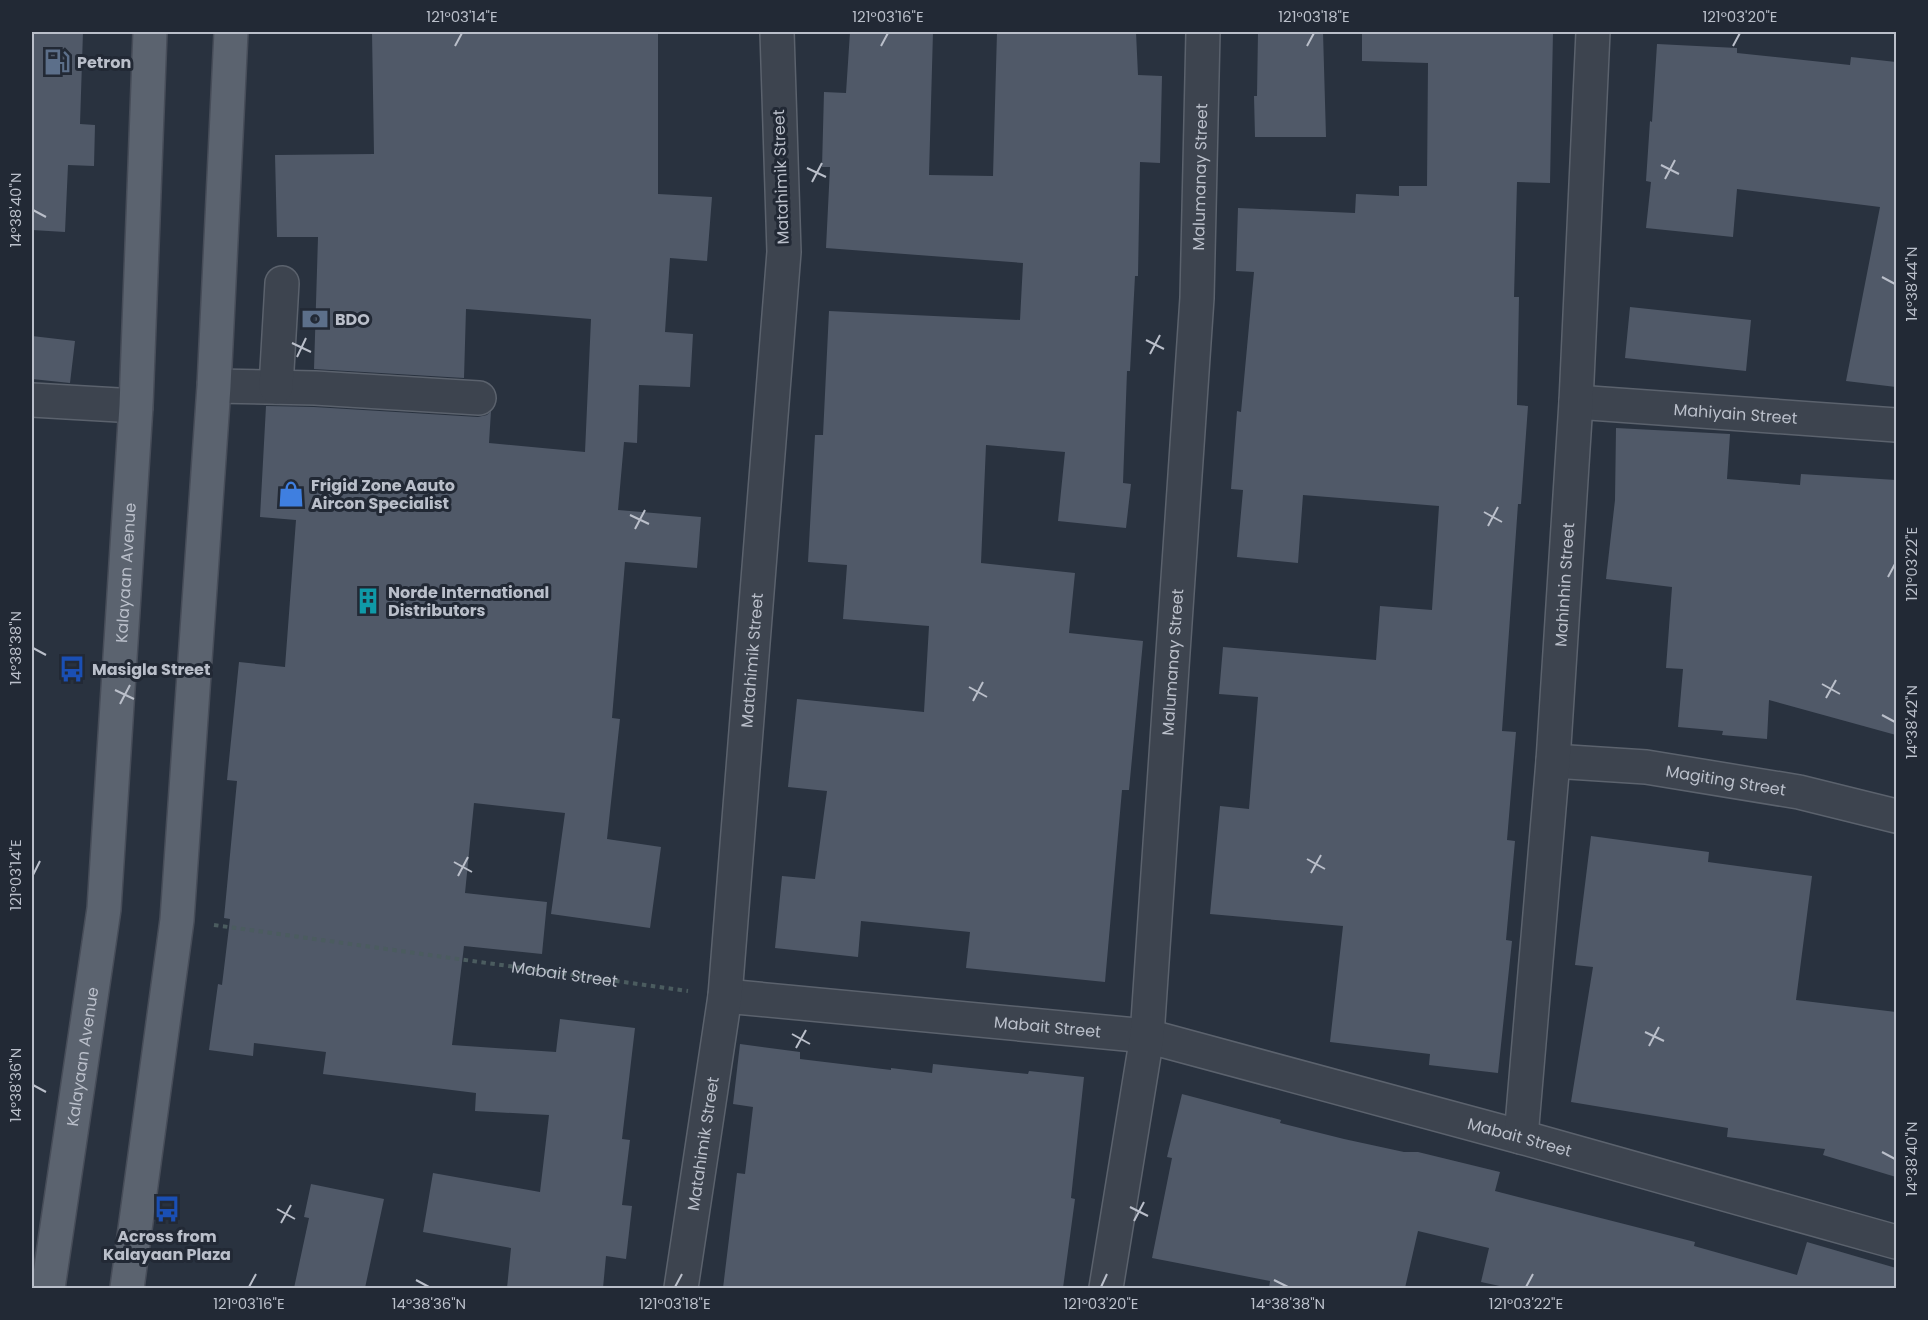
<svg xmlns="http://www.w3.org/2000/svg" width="1928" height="1320" viewBox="0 0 1928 1320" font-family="Poppins,sans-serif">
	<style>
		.building { fill: #505968 }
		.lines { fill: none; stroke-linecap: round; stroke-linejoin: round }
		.minor-casing { stroke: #5b626d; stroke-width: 36 }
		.major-casing { stroke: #474d59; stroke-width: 36 }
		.path { stroke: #4b5c5f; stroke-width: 4; stroke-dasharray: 4.5 4.5; stroke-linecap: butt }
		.minor { stroke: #3d444f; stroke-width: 33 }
		.major { stroke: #5b636f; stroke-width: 33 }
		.ticks { fill: none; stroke: #babfca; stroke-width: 2 }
		.labels { text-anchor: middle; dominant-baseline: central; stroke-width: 6; stroke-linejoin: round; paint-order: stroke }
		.poi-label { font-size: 16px; font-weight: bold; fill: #babfca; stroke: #222935; text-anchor: start }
		.street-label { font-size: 16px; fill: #babfca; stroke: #222935 }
		.neatline { fill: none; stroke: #babfca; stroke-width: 2 }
		.ticks-label { font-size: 15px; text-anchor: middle; fill: #babfca }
	</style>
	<rect width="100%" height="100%" fill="#29323f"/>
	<path class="building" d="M32,32H83L80,124L95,125L94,166L68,165L65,232L32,230Z
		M372,32H658V194L712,197L707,261L670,258L665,332L693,334L690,387L639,385L637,443L624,442L618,510L701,517L697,568L625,562L612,718L620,719L607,839L661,847L650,928L551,914L565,813L474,803L465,893L547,902L542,954L464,946L452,1045L556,1052L560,1019L635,1028L622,1139L630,1140L622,1205L632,1206L626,1259L606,1256L603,1288H507L511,1248L423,1232L433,1173L540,1192L549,1115L475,1111L476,1093L323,1074L326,1052L254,1043L253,1056L209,1050L218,984L222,985L230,919L224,918L237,781L227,780L239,662L285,667L296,520L260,517L266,406L314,407L478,417L487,415L491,411L489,443L585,452L591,319L466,309L464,378L314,369L318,237H277L275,155L374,154Z
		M850,32H933L929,175L993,176L997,32H1136L1138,75L1162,76L1160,163L1140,162L1138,276H1135L1130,371H1127L1123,483L1131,484L1126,528L1058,521L1065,452L986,445L981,563L1075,573L1069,633L1143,641L1129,790H1122L1105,982L966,968L970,932L861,921L858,957L775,948L782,876L815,879L827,791L788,787L797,699L924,712L929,626L843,619L847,565L808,562L815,435H823L829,311L1020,320L1023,263L826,248L830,167H822L824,92L846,93Z
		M1258,32H1323L1326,137H1255L1254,96H1257Z
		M1362,32H1553L1550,183L1517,182L1514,297H1519L1517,405L1528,406L1521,504H1518L1502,731L1516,732L1507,840L1515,841L1506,940L1512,941L1498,1073L1429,1065L1430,1054L1330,1042L1343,926L1210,914L1220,806L1249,809L1258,697L1219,694L1223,647L1376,660L1380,606L1432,610L1439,506L1303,495L1298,563L1237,557L1243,490L1231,489L1237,411L1241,412L1254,272L1236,271L1238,208L1355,213L1356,194L1399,196V186H1427L1428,63L1362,61Z
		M1657,44L1737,48V53L1850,65L1851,57L1896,62V387L1846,381L1880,207L1737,189L1733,237L1646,228L1651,182L1646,181L1650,121L1652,122Z
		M1630,307L1751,320L1746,371L1625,358Z
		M32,336L75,341L70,383L32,379Z
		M1616,428L1730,434L1727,479L1800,485L1801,474L1896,480V735L1769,700L1767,739L1722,735L1723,731L1678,727L1683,669L1666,668L1672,587L1606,579L1615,500Z
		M1591,836L1709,852L1708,862L1812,876L1796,1000L1896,1012V1177L1823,1155L1825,1149L1727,1137L1728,1128L1571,1102L1593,967L1575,965Z
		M740,1044L800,1052V1059L891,1070V1068L932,1073L933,1064L1028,1074L1029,1071L1084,1077L1071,1198L1075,1199L1063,1288H723L737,1173L745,1174L753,1107L733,1104Z
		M1182,1094L1281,1120L1280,1123L1344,1139L1404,1152H1418L1500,1172L1495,1191L1695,1242L1694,1246L1797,1275L1807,1242L1896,1268V1288H1509L1481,1282L1489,1248L1418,1231L1405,1288H1269L1270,1281L1152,1258L1172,1158L1167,1157Z
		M311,1184L384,1199L365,1288H294L309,1218L304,1217Z"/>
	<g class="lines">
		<g class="minor-casing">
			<g id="minor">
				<path d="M214,386L315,388L479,398"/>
				<path d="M276,387L282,283"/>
				<path d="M32,400L136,406"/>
				<path id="s2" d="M1576,402L1896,425"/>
				<path id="s3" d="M1553,761L1646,767L1799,792L1896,816"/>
				<path id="s4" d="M725,996L1147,1036L1521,1137L1896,1242"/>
				<path id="s5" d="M1521,1137L1553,761L1576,402L1593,32"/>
				<path id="s6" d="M681,1288L725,996L784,252L777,32"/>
				<path id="s7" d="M1106,1288L1147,1036L1197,298L1203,32"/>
			</g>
		</g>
		<g class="major-casing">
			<g id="major">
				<path id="s8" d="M48,1288L104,909L136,406L150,32"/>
				<path d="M127,1288L177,920L214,386L231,32"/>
			</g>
		</g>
		<path class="path" id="s1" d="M214,925L688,991"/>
		<use href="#minor" class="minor"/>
		<use href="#major" class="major"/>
	</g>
	<path class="ticks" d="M455,46L462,33M881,46L888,33M1307,46L1314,33M1733,46L1740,33M1661,165L1679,174M807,168L826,177M1665,179L1675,160M812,182L822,163M33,210L46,217M1882,277L1895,284M1146,340L1164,349M292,343L311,352M1150,354L1160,335M297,357L306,338M1484,512L1502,522M630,515L649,524M1488,526L1498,507M635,529L645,510M1888,577L1895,564M33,648L46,655M1822,684L1840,694M969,687L987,697M115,690L134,699M1826,698L1836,680M973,701L983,682M120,704L130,685M1882,715L1895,722M1307,859L1325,869M454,862L472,872M1311,873L1321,855M33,875L40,861M458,876L468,857M1645,1032L1664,1041M792,1034L810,1044M1649,1046L1659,1027M796,1048L806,1030M33,1085L46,1092M1882,1152L1895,1159M1130,1207L1148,1216M277,1209L295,1219M1134,1221L1144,1202M281,1223L291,1205M416,1280L429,1287M1274,1280L1288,1287M249,1287L256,1274M675,1287L682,1274M1101,1287L1107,1274M1526,1287L1533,1274"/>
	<defs>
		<g id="fuel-bare" transform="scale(2.07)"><path d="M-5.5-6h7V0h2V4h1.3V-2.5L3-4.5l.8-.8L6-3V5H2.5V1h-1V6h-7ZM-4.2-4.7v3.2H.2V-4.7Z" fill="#5c6f8a" stroke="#222935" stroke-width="2.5" paint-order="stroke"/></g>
		<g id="bank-bare" transform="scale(2.07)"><path d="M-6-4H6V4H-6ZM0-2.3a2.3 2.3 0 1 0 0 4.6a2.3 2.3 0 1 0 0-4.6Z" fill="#5c6f8a" stroke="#222935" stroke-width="2.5" paint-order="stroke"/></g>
		<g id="shop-bare" transform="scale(2.07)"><path d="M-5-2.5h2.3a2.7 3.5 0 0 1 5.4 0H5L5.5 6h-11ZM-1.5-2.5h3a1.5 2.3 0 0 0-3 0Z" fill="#3f7fe0" stroke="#222935" stroke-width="2.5" paint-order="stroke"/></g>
		<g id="building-bare" transform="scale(2.07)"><path d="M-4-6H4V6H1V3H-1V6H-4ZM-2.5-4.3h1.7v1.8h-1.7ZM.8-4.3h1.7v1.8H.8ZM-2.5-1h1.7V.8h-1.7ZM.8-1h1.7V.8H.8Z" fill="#0f9aa8" stroke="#222935" stroke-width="2.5" paint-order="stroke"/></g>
		<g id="bus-bare" transform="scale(2.07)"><path d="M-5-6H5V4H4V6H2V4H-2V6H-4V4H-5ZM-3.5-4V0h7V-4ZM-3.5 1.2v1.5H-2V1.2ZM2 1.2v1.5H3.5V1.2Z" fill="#1a4fb4" stroke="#222935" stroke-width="2.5" paint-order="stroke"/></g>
	</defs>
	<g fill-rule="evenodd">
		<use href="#fuel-bare" x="57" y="62"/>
		<use href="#bank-bare" x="315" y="319"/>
		<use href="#shop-bare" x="291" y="494"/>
		<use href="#building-bare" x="368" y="601"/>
		<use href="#bus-bare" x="72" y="669"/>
		<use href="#bus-bare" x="167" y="1209"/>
	</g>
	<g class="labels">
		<g class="poi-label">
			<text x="77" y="62">Petron</text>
			<text x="335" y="319">BDO</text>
			<text x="311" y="485">Frigid Zone Aauto<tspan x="311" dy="18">Aircon Specialist</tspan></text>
			<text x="388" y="592">Norde International<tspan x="388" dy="18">Distributors</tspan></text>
			<text x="92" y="669">Masigla Street</text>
			<text x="167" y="1236" text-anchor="middle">Across from<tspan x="167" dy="18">Kalayaan Plaza</tspan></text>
		</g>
		<g class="street-label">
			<text stroke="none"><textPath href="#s7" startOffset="1116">Malumanay Street</textPath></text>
			<text transform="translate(781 177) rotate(-92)">Matahimik Street</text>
			<text stroke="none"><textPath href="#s2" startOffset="160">Mahiyain Street</textPath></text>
			<text stroke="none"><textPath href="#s8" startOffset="720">Kalayaan Avenue</textPath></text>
			<text stroke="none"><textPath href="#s5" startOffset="554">Mahinhin Street</textPath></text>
			<text stroke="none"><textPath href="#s6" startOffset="632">Matahimik Street</textPath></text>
			<text stroke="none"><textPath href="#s7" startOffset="630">Malumanay Street</textPath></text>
			<text stroke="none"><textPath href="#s3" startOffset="174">Magiting Street</textPath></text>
			<text stroke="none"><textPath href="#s1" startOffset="354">Mabait Street</textPath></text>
			<text stroke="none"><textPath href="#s4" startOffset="324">Mabait Street</textPath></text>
			<text stroke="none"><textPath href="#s8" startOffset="234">Kalayaan Avenue</textPath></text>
			<text stroke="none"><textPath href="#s4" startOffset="810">Mabait Street</textPath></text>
			<text stroke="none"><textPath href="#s6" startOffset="146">Matahimik Street</textPath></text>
		</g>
	</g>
	<rect width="1928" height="1320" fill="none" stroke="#222935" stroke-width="66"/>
	<rect x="33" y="33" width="1862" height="1254" class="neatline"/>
	<g class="ticks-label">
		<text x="462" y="22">121°03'14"E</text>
		<text x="888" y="22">121°03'16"E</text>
		<text x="1314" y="22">121°03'18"E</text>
		<text x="1740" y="22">121°03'20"E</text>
		<text transform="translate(16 210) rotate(-90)" y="5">14°38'40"N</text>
		<text transform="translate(1912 284) rotate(-90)" y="5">14°38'44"N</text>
		<text transform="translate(1912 564) rotate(-90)" y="5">121°03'22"E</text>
		<text transform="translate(16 648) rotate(-90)" y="5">14°38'38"N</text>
		<text transform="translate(1912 722) rotate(-90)" y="5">14°38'42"N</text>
		<text transform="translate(16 875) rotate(-90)" y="5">121°03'14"E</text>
		<text transform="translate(16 1085) rotate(-90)" y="5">14°38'36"N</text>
		<text transform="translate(1912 1159) rotate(-90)" y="5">14°38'40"N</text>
		<text x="249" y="1309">121°03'16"E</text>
		<text x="429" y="1309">14°38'36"N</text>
		<text x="675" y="1309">121°03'18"E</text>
		<text x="1101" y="1309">121°03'20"E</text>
		<text x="1288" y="1309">14°38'38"N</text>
		<text x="1526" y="1309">121°03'22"E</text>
	</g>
</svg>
